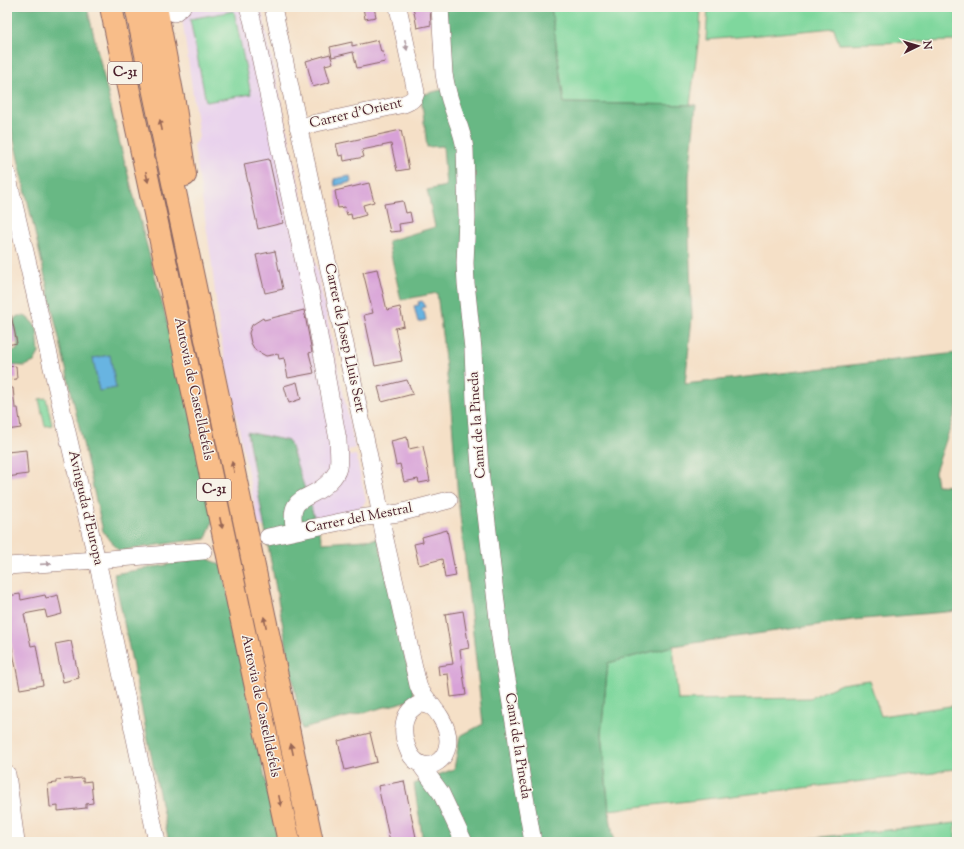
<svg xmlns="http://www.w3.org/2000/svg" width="964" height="849" viewBox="0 0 964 849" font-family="'Sorts Mill Goudy',serif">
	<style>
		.built { fill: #e9d2ed }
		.green { fill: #7fd79d; stroke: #647b64 }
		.forest { fill: #67b884; stroke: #586c58 }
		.water { fill: #68b4e1; stroke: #596a86 }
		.building { fill: #d8a2d8 }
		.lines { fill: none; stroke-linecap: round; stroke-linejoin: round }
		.minor-casing { stroke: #866362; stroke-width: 18 }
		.highway-casing { stroke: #866362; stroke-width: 24 }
		.minor { stroke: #fff; stroke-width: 17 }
		.highway { stroke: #f8bd89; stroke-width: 22 }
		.oneway { fill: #ae9aa0 }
		.oneway2 { fill: #986655 }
		.labels { text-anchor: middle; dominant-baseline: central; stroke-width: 3; stroke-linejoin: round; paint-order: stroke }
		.shield { fill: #f7f3e8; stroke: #7e5f64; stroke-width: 1 }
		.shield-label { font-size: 13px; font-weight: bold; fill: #4a1f2b }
		.street-label { font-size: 14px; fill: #4a1f2b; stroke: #f7f3e8 }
	</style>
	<rect width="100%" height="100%" fill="#f7f3e8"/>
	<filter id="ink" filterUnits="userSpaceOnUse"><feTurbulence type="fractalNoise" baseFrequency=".025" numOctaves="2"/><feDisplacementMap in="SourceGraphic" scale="8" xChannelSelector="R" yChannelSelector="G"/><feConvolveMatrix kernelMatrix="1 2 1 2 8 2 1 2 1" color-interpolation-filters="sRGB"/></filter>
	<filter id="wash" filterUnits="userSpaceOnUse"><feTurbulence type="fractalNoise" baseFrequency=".012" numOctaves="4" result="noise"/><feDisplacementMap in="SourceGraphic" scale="16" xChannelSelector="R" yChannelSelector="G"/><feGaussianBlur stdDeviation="0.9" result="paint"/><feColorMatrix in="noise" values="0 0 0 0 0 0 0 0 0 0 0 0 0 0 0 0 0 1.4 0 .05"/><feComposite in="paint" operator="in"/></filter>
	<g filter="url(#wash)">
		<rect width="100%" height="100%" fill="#f5e0c7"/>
		<path class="built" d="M180,7H261L355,448L348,450L349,456L356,455L366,501L359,510L266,529L258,523L233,399L220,335L211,258L194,145L199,137L183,25Z"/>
		<path class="green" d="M551,7H701L700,29L690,105L564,103Z
			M708,7H957V41L839,44L834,28L706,40Z
			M234,11L251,94L206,102L190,19Z
			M46,398L52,425L45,426L39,399Z
			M673,646L678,700L810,698L841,684L869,680L881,716L957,705V769L945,770L934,773L609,810L601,734L608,663Z
			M956,823L955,842H848L839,835Z"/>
		<path class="forest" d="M7,7H87L121,148L187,397L213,520L206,539L178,542L119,551L103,531L7,110Z
			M443,7H551L564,103L696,105L689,176V237L692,318L685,384L957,353V408L935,472L937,485L957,486V611L852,620L673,646L608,663L601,734L609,810L614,842H423L414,784L454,769L460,736L483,724L458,498L451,409L437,293L401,300L388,241L435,227L427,190L446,186L443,146L427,147L421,95L449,88Z
			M18,316H25L31,321L37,328L39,353L34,362L25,366L7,365V352L17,350C21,338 11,331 15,318Z
			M247,432L289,441L323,543L378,539L415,699L302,729Z
			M205,557L222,566L278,842H169L114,574L166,565Z
			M839,835L848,842H779Z"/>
		<path class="water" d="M350,176L351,182L335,186L334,179Z
			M422,301L424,303L425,307L422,308V310L424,311L426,320L418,322L414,306L419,305L418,302Z
			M110,355L116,388L99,391L93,358Z"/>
		<g id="blocks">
			<path class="building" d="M363,7H374L376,17L365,19Z
				M413,7H430L431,25L417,28Z
				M378,40L381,52H383L385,62L357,68L353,52L332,57L330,47L352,42V46Z
				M330,54L333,63L325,65L330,82L313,87L306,61Z
				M401,130L409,169L397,171L391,144L362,150L364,157L344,161L343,155L339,156L336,144Z
				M269,159L283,223L258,229L244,164Z
				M369,183L374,202L363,205L366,215L352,219L351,214L347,215L345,207L338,208L335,191Z
				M403,201L406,213L410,212L412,222L399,224L400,231L390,232L384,204Z
				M275,251L283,289L265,293L256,255Z
				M377,269L387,310L400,307L404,326L395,328L402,361L375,366L364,315L373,313L363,272Z
				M304,310L312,352L309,353L314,373L288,378L284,358L279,359L278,354L266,356L255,350L251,343L249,333L252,325L263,318L264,320Z
				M7,315H11L17,343L7,345Z
				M16,366L17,379L7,380V367Z
				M407,380L413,394L382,402L378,387Z
				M297,382L301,399L289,403L284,386Z
				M7,388H13L15,408H18L21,428L7,430Z
				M407,437L409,449L423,446L430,481L419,483L418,479L404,482L400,464L396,465L391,441Z
				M26,450L28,474L7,477V452Z
				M447,530L456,576L445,578L442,559L419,565L414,544L423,542L422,537Z
				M20,594L21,600L45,595L46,598L58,595L62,614L47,618L45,610L24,614L31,646L36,645L43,685L20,689L7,622V596Z
				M463,611L469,648L460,650L466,695L451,697L448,674L439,675L438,666L453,664L445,614Z
				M71,641L79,678L63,682L55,644Z
				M370,733L377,762L345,770L338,741Z
				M83,778V782L91,781L93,803L86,804V808L58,811V806L50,807L48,784L56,783V780Z
				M404,781L417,842H390L378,786Z"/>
		</g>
	</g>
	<g filter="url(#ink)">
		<use href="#blocks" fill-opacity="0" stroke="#866362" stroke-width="1"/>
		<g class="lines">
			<g class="minor-casing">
				<path id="minor" d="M248,7L252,19L315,314L338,440C338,449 340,459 338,468C337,472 333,478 330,481C310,503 286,492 295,531
					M273,7L377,494L384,535L418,685L420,690L434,708
					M440,7L444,74C446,85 448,95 452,106C457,121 463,133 465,149L467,218L465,263L466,283L473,349L475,401L481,480L486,514L500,637L516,734L521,774L533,842
					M174,13L182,7
					M298,127L404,104C411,101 415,99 416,92L398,7
					M7,174L101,578L157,842
					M268,537L359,518L399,513L449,500
					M7,566L97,560L203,551
					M420,704C431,704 435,708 441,718C465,758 420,785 407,747C401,731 402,711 420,704Z
					M420,764L441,793L464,842
					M7,774L16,842"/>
			</g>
			<g class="highway-casing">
				<path id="highway" d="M111,7C169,286 230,564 289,842
					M136,7L312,842
					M156,7L175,108L185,175"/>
			</g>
			<use href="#minor" class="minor"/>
			<use href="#highway" class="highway"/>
		</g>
		<defs><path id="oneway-solid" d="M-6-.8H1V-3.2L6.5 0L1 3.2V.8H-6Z"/></defs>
		<g class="oneway">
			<use href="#oneway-solid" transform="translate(406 45) rotate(78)"/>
			<use href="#oneway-solid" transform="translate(46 564) rotate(-4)"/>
		</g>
		<g class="oneway2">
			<use href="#oneway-solid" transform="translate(161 125) rotate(-102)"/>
			<use href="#oneway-solid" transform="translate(147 177) rotate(78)"/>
			<use href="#oneway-solid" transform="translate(233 467) rotate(-102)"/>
			<use href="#oneway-solid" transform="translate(221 523) rotate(78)"/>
			<use href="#oneway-solid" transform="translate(265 622) rotate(-102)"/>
			<use href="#oneway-solid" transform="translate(292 749) rotate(-102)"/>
			<use href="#oneway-solid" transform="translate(280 801) rotate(78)"/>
		</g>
	</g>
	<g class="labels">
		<g class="shield">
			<rect x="108" y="62" width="34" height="22" rx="3"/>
			<rect x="197" y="479" width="34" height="22" rx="3"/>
		</g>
		<g class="shield-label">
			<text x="125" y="73">C-31</text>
			<text x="214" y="490">C-31</text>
		</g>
		<g class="street-label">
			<text transform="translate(356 114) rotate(-13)">Carrer d'Orient</text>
			<text transform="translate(344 338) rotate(78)">Carrer de Josep Lluis Sert</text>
			<text transform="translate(193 389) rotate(78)">Autovia de Castelldefels</text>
			<text transform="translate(478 425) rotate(-94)">Camí de la Pineda</text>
			<text transform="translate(85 508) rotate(77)">Avinguda d'Europa</text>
			<text transform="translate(359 519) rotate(-11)">Carrer del Mestral</text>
			<text transform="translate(260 706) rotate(78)">Autovia de Castelldefels</text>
			<text transform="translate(517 746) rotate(81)">Camí de la Pineda</text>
		</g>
	</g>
	<rect width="964" height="849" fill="none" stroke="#f7f3e8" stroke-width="24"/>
	<g transform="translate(918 46) rotate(85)" stroke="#f7f3e8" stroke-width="3" paint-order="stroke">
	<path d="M0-3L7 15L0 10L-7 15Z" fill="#4a1f2b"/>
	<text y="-6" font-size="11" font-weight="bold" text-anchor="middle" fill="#4a1f2b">N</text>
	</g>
</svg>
